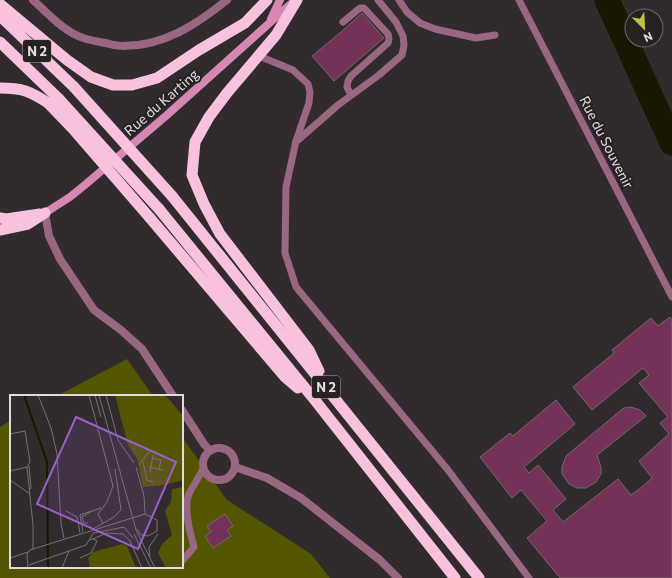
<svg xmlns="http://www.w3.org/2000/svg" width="672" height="578" viewBox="0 0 672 578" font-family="Commissioner,sans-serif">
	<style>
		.garden { fill: #535500 }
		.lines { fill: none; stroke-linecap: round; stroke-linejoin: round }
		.river { stroke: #181801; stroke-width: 25 }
		.building { fill: #733158; stroke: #70686c }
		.service { stroke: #9a6783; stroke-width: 7 }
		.minor { stroke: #9a6783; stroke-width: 8 }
		.secondary { stroke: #d787b4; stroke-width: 8 }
		.trunk { stroke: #f8c2df; stroke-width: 11 }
		.trunk-bridge { stroke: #f8c2df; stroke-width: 11 }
		.labels { text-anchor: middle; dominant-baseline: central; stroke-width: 4; stroke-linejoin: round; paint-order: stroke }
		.shield { fill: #282124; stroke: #a9a3a6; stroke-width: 1 }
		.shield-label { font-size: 13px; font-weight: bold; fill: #e0dbdd }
		.street-label { font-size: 14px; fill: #e0dbdd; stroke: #282124 }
		.inset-river { fill: none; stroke: #181801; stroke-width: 2 }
		.inset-road { fill: none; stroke: #787174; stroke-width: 1 }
		.view { fill: #9960c8; fill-opacity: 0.15; stroke: #9960c8; stroke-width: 2 }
		.inset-edge { fill: none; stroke: #e0dbdd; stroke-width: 2 }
	</style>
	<rect width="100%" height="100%" fill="#322b2e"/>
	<path class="garden" d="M127,359L153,396H57Z
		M11,420V567H182V437L227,500L311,554L330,578H0V427Z"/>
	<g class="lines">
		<path class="river" d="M607,0L672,143"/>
	</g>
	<path class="building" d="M362,13L384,38L334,81L312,56L341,32Z
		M670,317L672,320V578H560L527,538L547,521L521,490L512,498L480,457L510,433L513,436L556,400L575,424L524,467L529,473L538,465L566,499L553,510L563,522L618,479L631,495L642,487L652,478L639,461L669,434L660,423L668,417L639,383L649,375L643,368L592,410L573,387L614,353L612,350L651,318L658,326Z
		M631,407L640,410L646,416L597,455L601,467V474L596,482L586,488H577L569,484L562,474V467L566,456L620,411L624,408Z
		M225,514L233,526L227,530L231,536L213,548L205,536L211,532L207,526Z"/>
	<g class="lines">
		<path class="service" d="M399,0L407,12L420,23L435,29L476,38L495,35
			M519,0L672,297
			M343,22L360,8H364L388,34L389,39L388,43L351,76L348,81L347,87L351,95
			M259,56L293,70L308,84L310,92L309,103L296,141L286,187L285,253L296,287L448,470L529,578
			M298,140L338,105L379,75L402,55L404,45L403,36L396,22L378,0
			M182,561L194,547C190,533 183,508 189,494C193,486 199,477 203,469"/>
		<path class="minor" d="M33,0C47,13 61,28 78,36C86,40 96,41 105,43C110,44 117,46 123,46C164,46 196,25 227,0
			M45,213L49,236L60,259L94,310L121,330L142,349L173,396
			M182,410L204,444L210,451
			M203 464a16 16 0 1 1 32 0a16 16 0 1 1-32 0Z
			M235,467L267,478L301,498L380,560L398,578"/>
		<path class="secondary" d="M271,19L280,0
			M45,213L70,197L86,184L167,115L293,2"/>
		<path class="trunk" d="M297,0L276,35L227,93L209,117L195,142L192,175L204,204L220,234L309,350L319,371
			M0,4L67,60L91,77L113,85H132L157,78L199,50L245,23L267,0
			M0,16L74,87
			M0,42L59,99
			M0,88C22,88 30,91 48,103
			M172,196L479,578
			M159,209L314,399L455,578
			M0,218L6,219L40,214
			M150,218L285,377L298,388
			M0,230L28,224L45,213"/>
		<path class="trunk-bridge" d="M74,87L172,196
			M59,99L159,209
			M48,103L73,129L150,218"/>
	</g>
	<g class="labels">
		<g class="shield">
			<rect x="23" y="40" width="28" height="22" rx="3"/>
			<rect x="312" y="376" width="28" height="22" rx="3"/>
		</g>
		<g class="shield-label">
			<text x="37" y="51">N 2</text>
			<text x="326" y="387">N 2</text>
		</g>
		<g class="street-label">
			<text transform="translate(161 102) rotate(-41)">Rue du Karting</text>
			<text transform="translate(607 142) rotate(63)">Rue du Souvenir</text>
		</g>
	</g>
	<g transform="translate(10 395)">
		<rect width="173" height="173" fill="#322b2e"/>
		<path d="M173,92V173H156L148,158L152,149L162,140L155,116L161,107L162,94Z" fill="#535500"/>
		<path d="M105,0H152L158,3L173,21V85L155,90L133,92L127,64L118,50ZM112,149L117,151L126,173H80L78,163L83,157Z" fill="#535500"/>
		<path class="inset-river" d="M14,0L37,67L38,173"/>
		<path class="inset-road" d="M28,0L41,33L47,59L51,129L54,143M79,0L103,91L97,107L88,119L93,128M85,0L91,22M89,0L126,135L145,173M96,0L108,45L124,68M0,39L15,36L20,67L17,72L0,76M143,63L151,65L149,74M133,67L137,85L143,87M129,70L139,57M19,71L21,93L19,95M17,72L23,130V154M126,72L134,101L135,119M139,72L153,75M140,78L143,60M0,85L20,99M56,116L67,122L70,138M78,128H74L72,122L82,116M83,134L104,122L111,115L105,74M127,134L131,140L138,141L147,136V125L135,119M73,137L70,120L91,113M84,138L114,132L123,143M124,139L141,173M80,145L97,138L113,139L120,146L132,173M140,162L139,152L148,139M0,163L18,157M70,163L81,158L87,146L82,143M19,170L76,150L84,137M18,173L17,159L20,155L135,119M52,173L59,156"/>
		<path class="view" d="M66,22L166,67L128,154L27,109Z"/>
		<rect width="173" height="173" class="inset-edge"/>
	</g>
	<g transform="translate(644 28) rotate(156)"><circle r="19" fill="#282124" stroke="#726b6e"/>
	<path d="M0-3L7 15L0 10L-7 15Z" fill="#bcbf44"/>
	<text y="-6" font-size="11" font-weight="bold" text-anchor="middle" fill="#e0dbdd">N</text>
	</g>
</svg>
